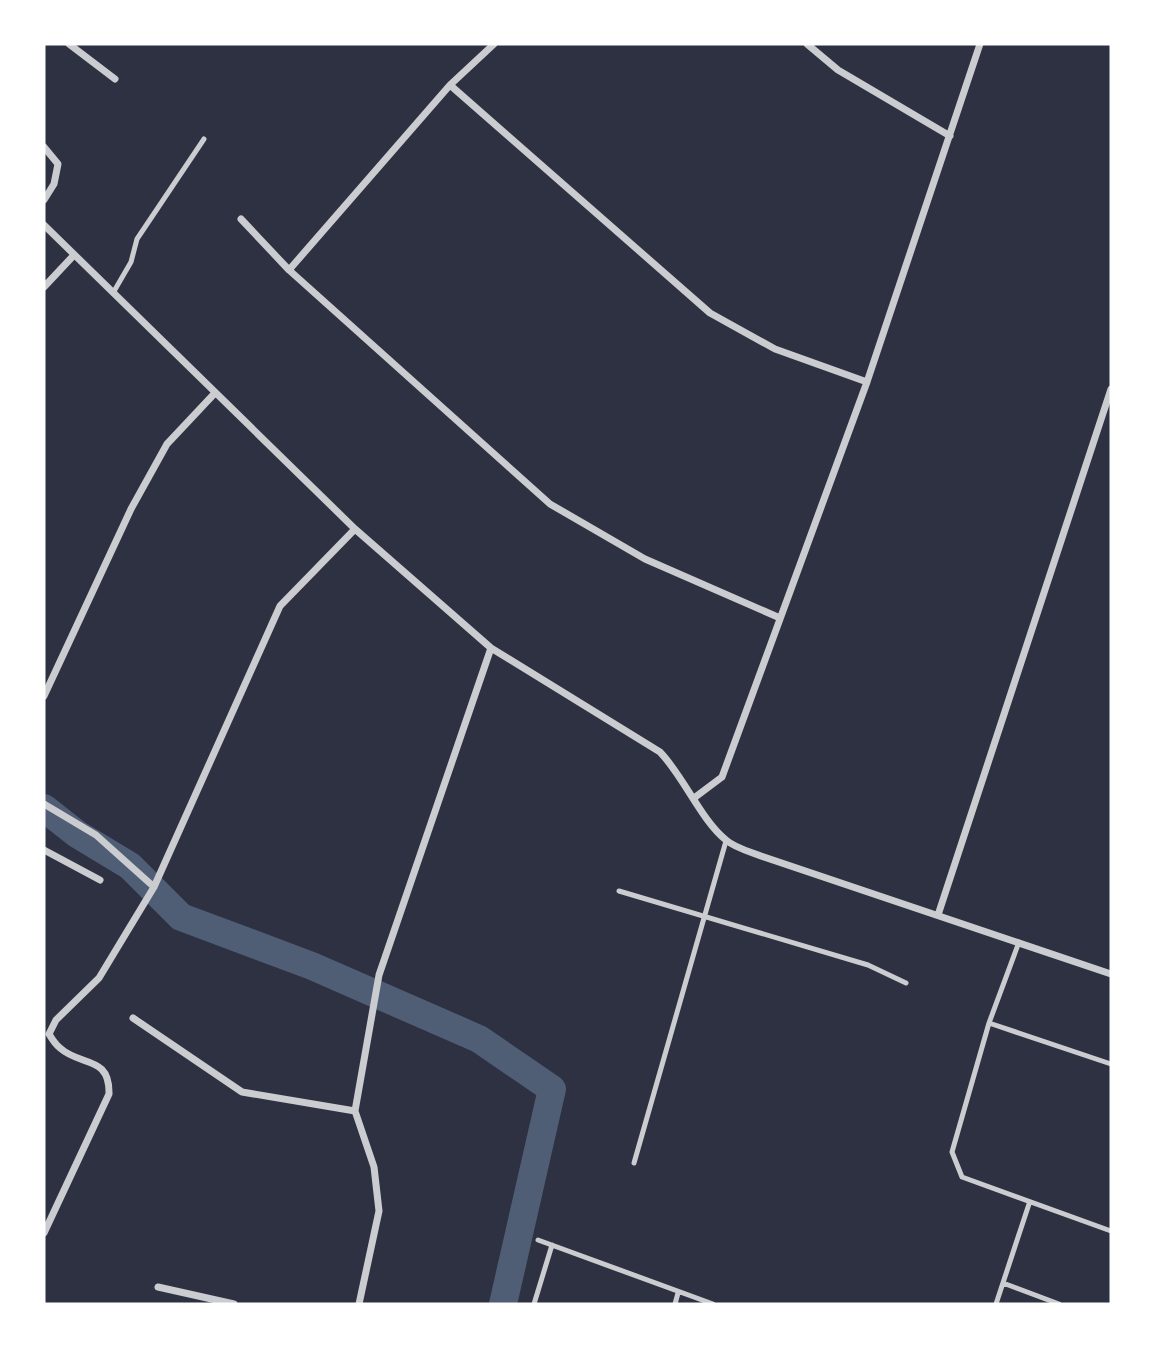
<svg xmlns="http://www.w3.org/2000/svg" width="1155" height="1348" viewBox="0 0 1155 1348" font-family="Rubik,sans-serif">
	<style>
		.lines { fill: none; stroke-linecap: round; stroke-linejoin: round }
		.canal { stroke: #4f5d75; stroke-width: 28 }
		.service { stroke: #caccd0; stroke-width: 5 }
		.minor { stroke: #caccd0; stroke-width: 7 }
	</style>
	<rect width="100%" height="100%" fill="#2d3142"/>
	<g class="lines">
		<path class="canal" d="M44,808L77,834L130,866L181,917L312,966L479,1039L552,1089L503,1304"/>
		<path class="service" d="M113,293L131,262L137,239L204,139
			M619,891L868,965L906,983
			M1019,942L989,1023L952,1152L962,1177L1111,1231
			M989,1023L1111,1064
			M634,1163L726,841
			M538,1240L713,1304
			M1003,1283L1059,1304
			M534,1304L552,1245
			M675,1304L678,1293
			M996,1304L1029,1204"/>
		<path class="minor" d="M69,44L115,79
			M807,44L838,70L950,136
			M450,85L710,313L775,349L867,382
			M44,147L58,164L54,184L44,200
			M241,219L289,270L550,504L645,559L780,618
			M44,225L355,529L491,648L660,752C684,777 701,820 726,840C735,848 751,852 761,856L1111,974
			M289,270L450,85L494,44
			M44,287L74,255
			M44,696L131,509L167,444L214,394
			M694,798L722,777L867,382L980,44
			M44,804L96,835L154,887
			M44,850L100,880
			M938,915L1111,389
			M133,1018L242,1092L355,1111
			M44,1233L109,1094C110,1055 81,1067 60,1048C56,1045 52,1039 49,1034L56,1020L99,978L154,887L280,606L355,529
			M158,1287L234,1304
			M359,1304L379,1211L374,1167L355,1111L379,975L491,648"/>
	</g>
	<rect width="1155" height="1348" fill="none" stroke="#ffffff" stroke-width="91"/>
</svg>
